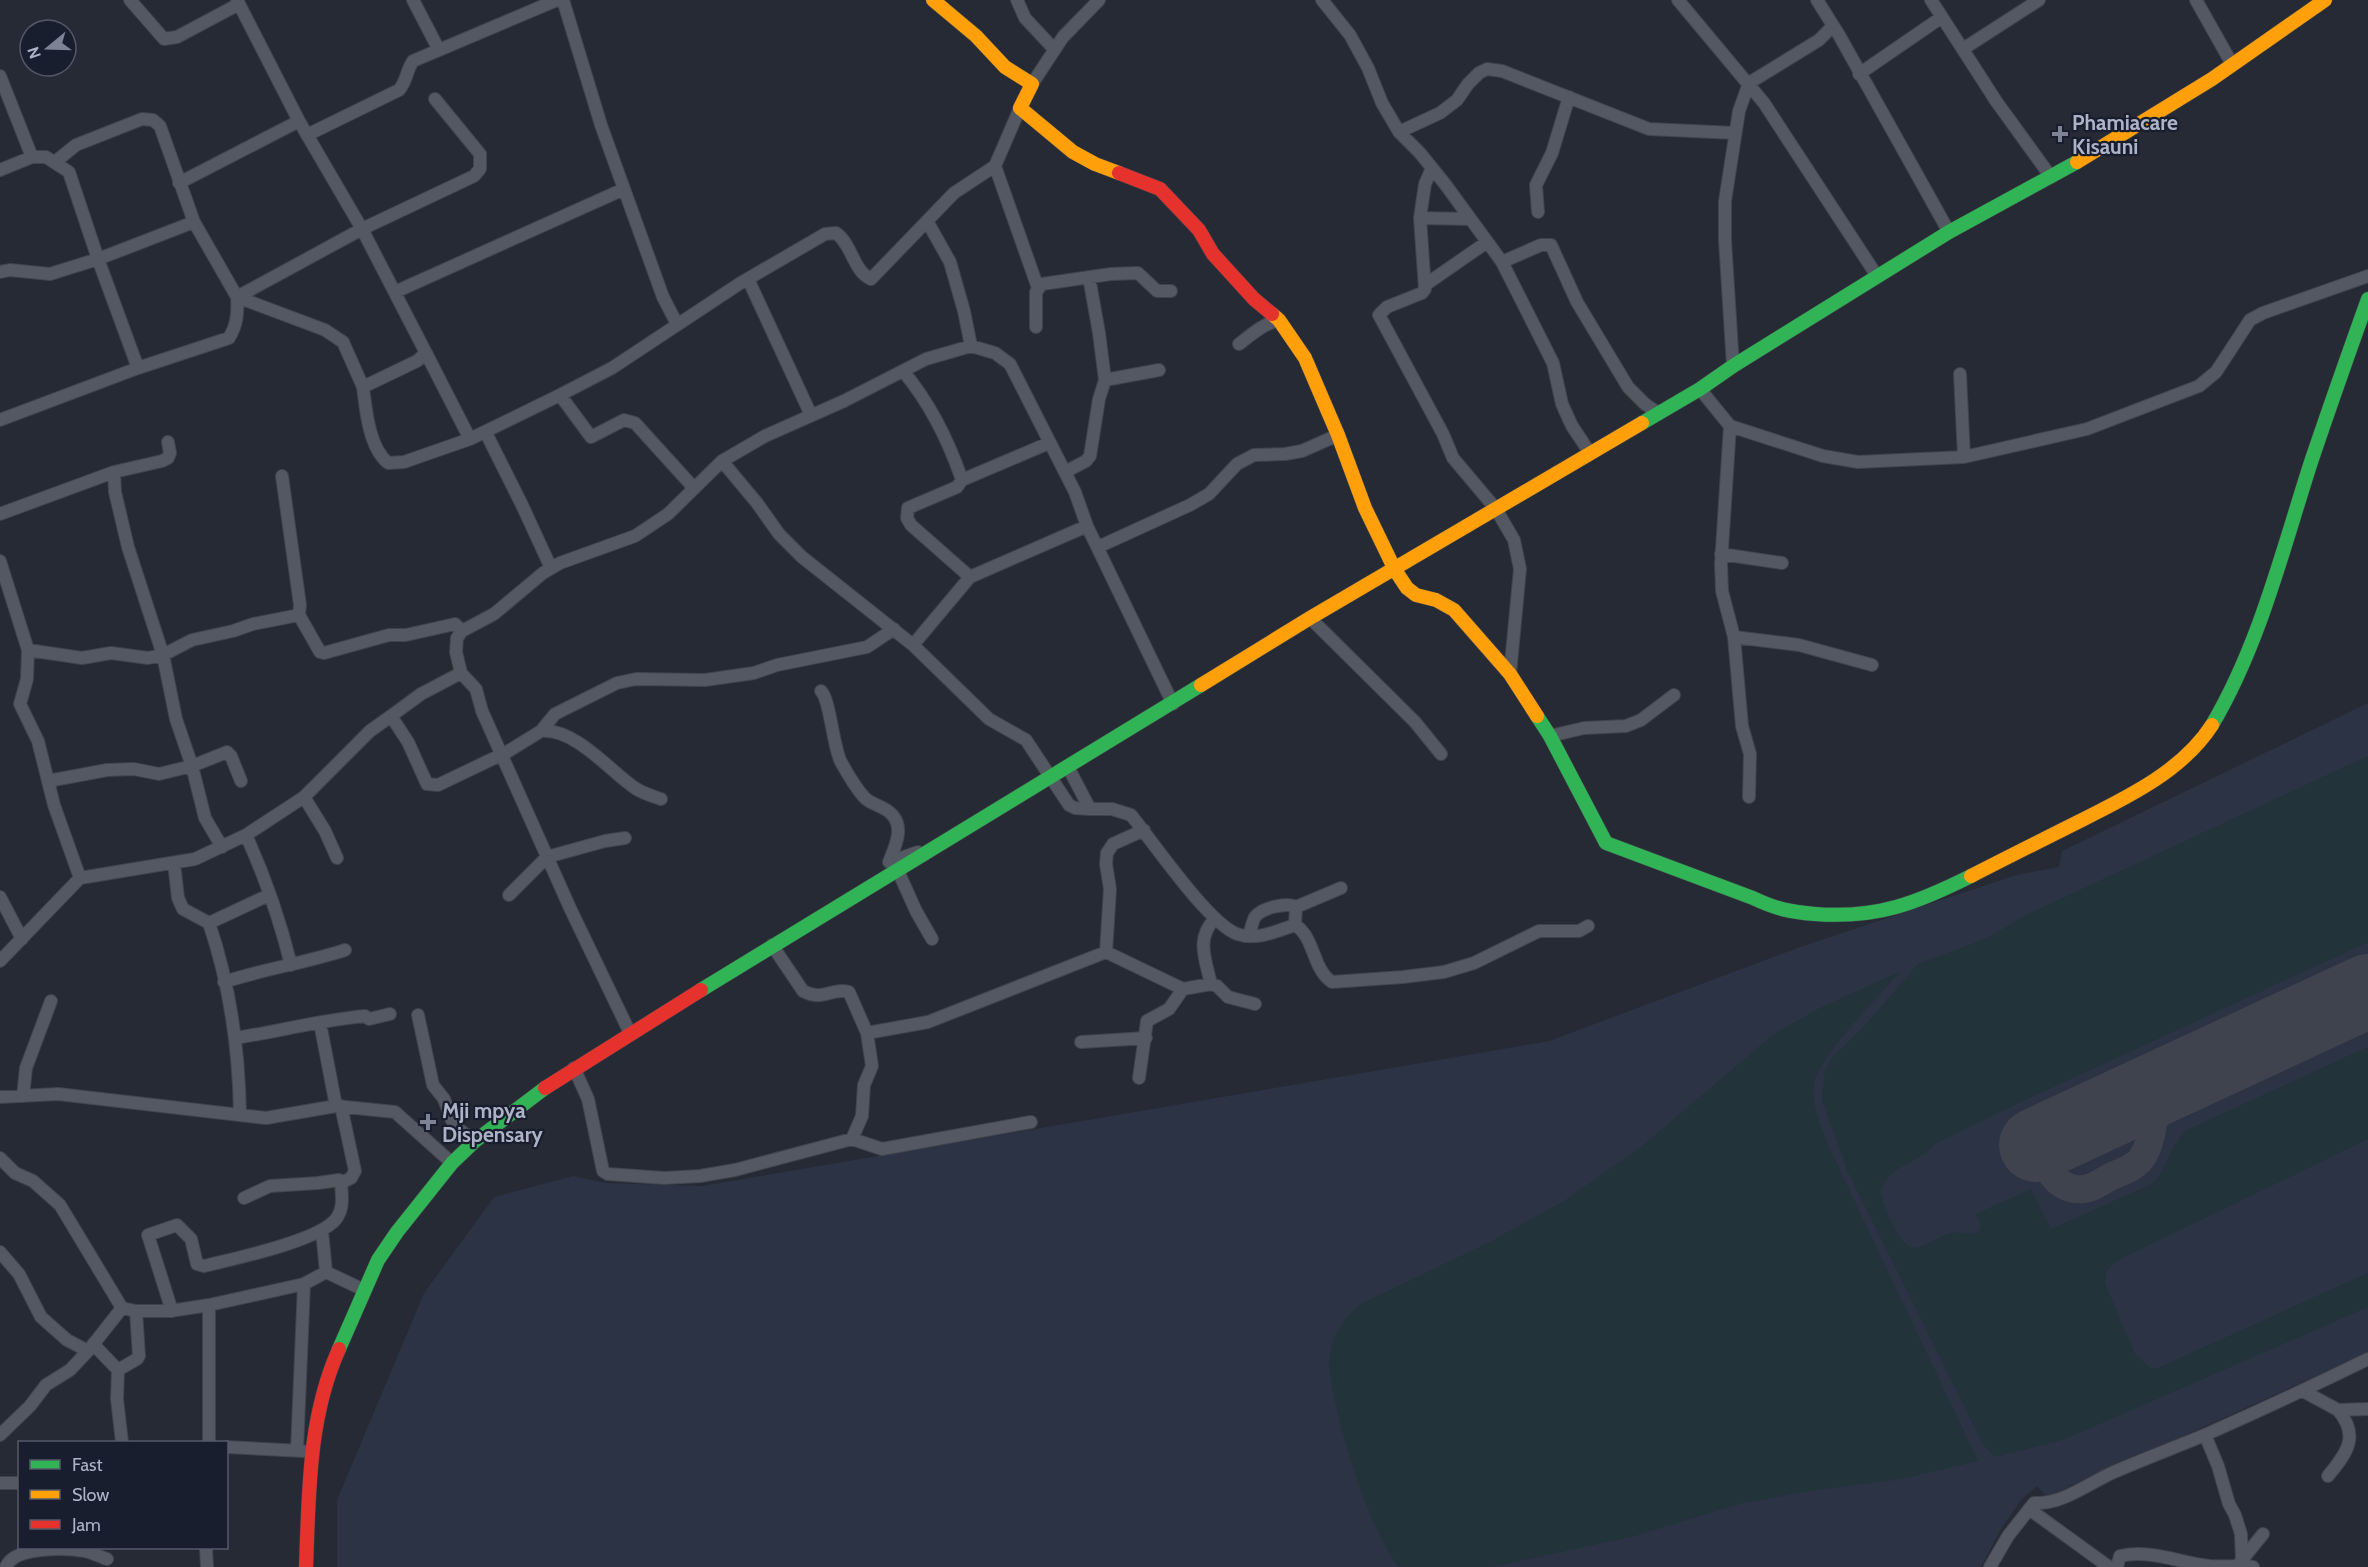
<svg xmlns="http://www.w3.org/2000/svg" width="2368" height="1567" viewBox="0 0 2368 1567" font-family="Cabin,sans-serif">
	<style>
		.airport { fill: #2b3344 }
		.green { fill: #22333a }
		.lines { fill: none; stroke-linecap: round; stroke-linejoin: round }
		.taxiway { stroke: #3e434d; stroke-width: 28 }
		.runway { stroke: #3e434d; stroke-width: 74 }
		.street-casing { stroke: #41444c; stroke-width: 14 }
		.fast-casing { stroke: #41444c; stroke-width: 15 }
		.slow-casing { stroke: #41444c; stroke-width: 15 }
		.jam-casing { stroke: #41444c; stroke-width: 15 }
		.street { stroke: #545862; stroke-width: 12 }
		.fast { stroke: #30b455; stroke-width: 14 }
		.slow { stroke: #ff9f0a; stroke-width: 14 }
		.jam { stroke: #e5322d; stroke-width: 14 }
		.poi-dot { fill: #7d8394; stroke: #181e2e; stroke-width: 2 }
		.labels { text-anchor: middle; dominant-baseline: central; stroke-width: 4.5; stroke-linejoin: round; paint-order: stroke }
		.poi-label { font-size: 21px; font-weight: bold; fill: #adb3c7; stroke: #181e2e; text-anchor: start }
	</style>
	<rect width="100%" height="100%" fill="#252a34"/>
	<path class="airport" d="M2368,703V1353L2047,1497L2037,1486L2021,1500L2001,1529L1981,1567H337V1500L424,1293L494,1197L573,1176L606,1183L702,1186L1549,1041L1800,947L2016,875L2059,867L2062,851Z"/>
	<path class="green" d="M2368,756V942L2025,1100L1934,1144C1920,1164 1896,1159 1880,1190C1881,1201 1900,1248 1913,1248C1926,1248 1939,1235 1952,1233C1962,1231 1969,1236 1979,1231L1981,1226L1976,1214L2031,1189L2051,1229L2152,1184C2168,1168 2170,1144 2187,1130L2368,1047V1139L2122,1258C2111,1265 2103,1270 2105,1284L2135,1354L2151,1369L2158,1368L2368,1273V1307L2065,1439L2000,1456L1993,1455L1983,1444L1847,1170L1822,1100L1825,1072L1831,1059L1868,1022L1918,964L1988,938L2026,915Z
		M1901,971C1879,996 1820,1054 1814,1084C1810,1108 1825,1135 1833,1156L1978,1461L1901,1479L1809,1491L1743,1503L1634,1536L1492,1567H1400C1373,1545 1324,1389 1330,1354C1333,1334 1345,1316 1361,1304L1490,1242L1564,1201L1641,1147L1774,1034L1818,1009Z"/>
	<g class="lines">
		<path class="taxiway" d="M2103,1114C2086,1114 2076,1107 2059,1114C2030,1124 2040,1193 2083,1189C2092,1189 2104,1180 2112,1176C2122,1172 2138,1166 2143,1156C2154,1138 2154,1109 2158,1089"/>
		<path class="runway" d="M2036,1145L2368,991"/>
		<g class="street-casing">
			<path id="street" d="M130,0L164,39L177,37L239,4
				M237,0L299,121L362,229L426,353
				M413,0L439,50
				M563,0L601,125L663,297L677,324
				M1017,0L1025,18L1054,49
				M1322,0L1350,35L1368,68L1382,103L1399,132L1420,153L1445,184L1502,262L1553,363L1562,404L1572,426L1590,453
				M1678,0L1764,103L1877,276
				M1817,0L1839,35L1949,232
				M1931,0L1996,101L2051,177
				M2196,0L2232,64
				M1963,49L2039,0
				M1859,74L1942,17
				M0,76L32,157
				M1032,84L1063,37L1099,0
				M1399,132L1440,113L1457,100L1468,84L1479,73L1487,69L1502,71L1649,129L1735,133
				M307,135L399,90C407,81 406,71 413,61L557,0
				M55,162L76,145L142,119L153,120L160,126L194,222
				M995,166L1038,288
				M1432,168L1425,184L1420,218L1425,289L1422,293L1387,307L1379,315L1443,434L1453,458L1496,509L1514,540L1520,569L1510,674
				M0,170L32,157H46L69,172L98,259L194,222L237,297C238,313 237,325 229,338L138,368L0,420
				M179,183L299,121
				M1538,212L1536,185L1552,153L1569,97
				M1420,218L1470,219
				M927,221L950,262L964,311L971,346
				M1502,262L1541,245H1551L1577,302L1628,387L1645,404L1658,413
				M0,272L10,270L50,274L98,259L138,368
				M748,279L811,415
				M1425,285L1487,242
				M395,292L624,189
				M237,297L362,229L474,176L480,169V154L435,99
				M237,297L325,330L343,342L363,387L417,361L426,353L470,439
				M1036,327V292L1042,284L1111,274L1138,273L1157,291H1171
				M1239,344C1252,334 1263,324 1279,320
				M1733,366L1725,240V201L1739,111L1749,83L1819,40L1833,26
				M903,371C929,402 949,442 962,480L957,487L908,508L907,518L911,525L970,577L913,645
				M1960,374L1964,457
				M1105,380L1159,370
				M363,387C366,411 369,447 388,463L404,462L470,439L560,395L612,368L739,284L825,234L836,233C852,244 853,271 871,279L954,193L995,166L1020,108
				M1700,389L1730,426L1823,456L1858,462L1964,457L2087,429L2199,386L2216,372L2250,320L2263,313L2368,276
				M560,395L591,437L624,420L635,423L694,488
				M1730,426L1721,564L1722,591L1734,637
				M486,433L522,505L551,568
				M722,461L757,503L779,534L802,557L913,645L989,719L1026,740L1069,805L1075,808L1090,809
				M114,472L115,492L128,547L163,655L176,719L192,766L227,752L231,756L241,781
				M1065,472L1086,461L1090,456L1099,399L1105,380L1099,333L1089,277
				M962,480L1049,443
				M0,514L114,472L162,461L168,458L170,453L168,442
				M1098,547L1190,505L1209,494L1237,464L1254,455L1285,454L1302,451L1338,435
				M1721,554L1782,563
				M0,561L28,650L27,679L20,704L38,741L54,805L80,878
				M970,577L1087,526
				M299,615L320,652L324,653L389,635H406L455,624L462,631
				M1310,618L1415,722L1441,754
				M28,650L82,658L111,653L148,658L163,655L192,640L233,631L253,624L299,615L300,605L282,476
				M821,691C830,699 833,747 841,762C847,773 855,787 864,797C870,804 880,805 888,811C906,824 896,845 889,862
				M391,716L421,694L461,673
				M541,731C575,728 610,771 635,788C642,793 652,796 661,799
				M1550,736L1584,728L1626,726L1641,720L1674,695
				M1068,767L1090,809H1112L1131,815C1153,842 1208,923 1237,934C1256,941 1277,931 1295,925C1315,937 1312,969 1332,982L1403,977L1444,972L1474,963L1539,931H1579L1588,926
				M48,781L107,770L134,769L159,774L192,766L205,818L222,847
				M304,797L325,831L337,858
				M1749,797L1750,754L1742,726L1734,637L1799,645L1872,665
				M246,835C265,877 280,920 291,965
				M889,862L918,852L924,855
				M174,863L178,898L183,909L209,923C230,985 239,1050 240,1115
				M898,871L916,911L932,939
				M509,895L547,857L605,841L625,838
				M0,897L22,939
				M209,923L269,895
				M1295,925L1296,907L1341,888
				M1249,936C1251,930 1252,922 1255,917C1261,908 1287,902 1296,907
				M772,945L803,991C823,1002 832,987 849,992L867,1033L928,1022L1106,952L1110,889L1106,864L1107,853L1113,844L1144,830
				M1106,952L1183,989L1211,984L1217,986L1228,997L1255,1004
				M0,961L80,878L195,859L246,835L304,797L370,731L391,716L408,742L427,784L438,785L507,752L541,731L555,714L617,683L636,679L705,680L754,673L777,665L867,647L894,629
				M224,982C264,969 305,963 345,950
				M1211,984C1206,961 1195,938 1215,919
				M418,1015L433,1085L444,1099L454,1126L475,1141
				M320,1023L336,1106
				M630,1033L570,908L482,711L476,689L461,673L456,652L457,638L462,631L494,614L543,573L560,563L635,536L668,514L722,461L765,436L844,401L926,359L971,346L995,353L1010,364L1075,492L1087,526L1173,704
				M236,1038C279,1031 322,1020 365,1016L369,1019L390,1014
				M1081,1042L1146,1038
				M574,1068L588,1099L603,1171L608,1174L664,1178L700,1176L735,1170L852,1139L882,1149L1031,1122
				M1139,1078L1147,1021L1169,1009L1183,989
				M23,1096L26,1068L51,1001
				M0,1097L58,1094L266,1118L336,1106L395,1112L452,1163
				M341,1106L355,1171L351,1178L341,1183
				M852,1139L862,1116L864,1085L872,1066L867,1033
				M0,1158L15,1173L33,1181L60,1205L122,1308L136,1311H170L209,1305L304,1284L326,1272L364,1290
				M322,1231L326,1272
				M0,1252L19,1274L41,1317L67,1340L88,1351
				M209,1305V1442
				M172,1311L148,1235L177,1225L191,1239L197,1264L204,1266C232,1259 319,1241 336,1219C344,1209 342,1195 341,1183L339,1180L318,1183L270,1186L244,1198
				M93,1344L118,1370L117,1399L122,1442
				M118,1370L137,1359L139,1356L136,1311
				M2303,1391L2338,1410L2368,1409
				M0,1435L30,1406L46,1385L70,1370L88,1351L122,1308
				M2205,1435L2218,1466L2229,1504L2235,1515L2241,1534L2242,1560
				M226,1447L303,1451
				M297,1450L304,1284
				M2328,1476C2347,1453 2360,1436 2338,1410
				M0,1483H20
				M2029,1509L2109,1567
				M206,1548L207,1567
				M2241,1561L2263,1534
				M6,1567C14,1546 66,1548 85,1551C92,1552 100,1557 107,1559
				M1990,1567L2008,1536L2034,1503C2062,1505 2089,1483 2114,1472C2144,1459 2176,1447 2207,1434C2261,1410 2315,1385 2368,1359
				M2117,1567L2120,1556C2151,1549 2180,1563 2210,1566C2224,1567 2238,1565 2253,1567"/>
		</g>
		<g class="fast-casing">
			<path id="fast" d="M1642,423L1700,389L1733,366L1949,232L2077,162
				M1537,716L1550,736L1606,843L1753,898C1776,909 1790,912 1815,914C1877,919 1917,903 1971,876
				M2212,725C2260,644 2283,548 2312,459C2330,406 2349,352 2368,299
				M701,990L1201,685
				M339,1349L378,1260L397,1232L452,1163L475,1141L545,1088"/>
		</g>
		<g class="slow-casing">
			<path id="slow" d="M933,0L976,36L1005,67L1032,84L1020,108L1073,152L1095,164L1119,173
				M2077,162L2212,79L2325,0
				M1272,314L1279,320L1305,358L1338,435L1365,508L1395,570L1407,588L1416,595L1436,600L1454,610L1510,674L1537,716
				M1201,685L1310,618L1642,423
				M1971,876C2002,860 2034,844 2066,828C2117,802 2180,775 2212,725"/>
		</g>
		<g class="jam-casing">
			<path id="jam" d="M1119,173L1160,189L1199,230L1213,254L1254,299L1272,314
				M545,1088L701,990
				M306,1567C309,1493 308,1418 339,1349"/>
		</g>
		<use href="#street" class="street"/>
		<use href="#fast" class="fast"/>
		<use href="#slow" class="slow"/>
		<use href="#jam" class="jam"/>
	</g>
	<g class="poi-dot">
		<path d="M2057 125h6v6h6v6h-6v6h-6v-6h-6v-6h6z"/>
		<path d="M425 1113h6v6h6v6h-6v6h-6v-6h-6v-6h6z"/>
	</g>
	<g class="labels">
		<g class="poi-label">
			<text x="2072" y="122">Phamiacare<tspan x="2072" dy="24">Kisauni</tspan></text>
			<text x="442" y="1110">Mji mpya<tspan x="442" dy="24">Dispensary</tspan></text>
		</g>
	</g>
	<rect x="18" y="1441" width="210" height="108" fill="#181e2e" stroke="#545a6b" stroke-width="1.5"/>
	<rect x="30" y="1460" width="30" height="9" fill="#30b455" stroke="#545a6b" stroke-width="1.5"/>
	<text x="72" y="1471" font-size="18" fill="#adb3c7">Fast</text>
	<rect x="30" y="1490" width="30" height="9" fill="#ff9f0a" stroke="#545a6b" stroke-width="1.5"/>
	<text x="72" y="1501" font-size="18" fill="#adb3c7">Slow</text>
	<rect x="30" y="1520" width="30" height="9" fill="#e5322d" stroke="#545a6b" stroke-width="1.5"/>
	<text x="72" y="1531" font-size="18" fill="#adb3c7">Jam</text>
	<g transform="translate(48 48) rotate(251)"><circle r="28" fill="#181e2e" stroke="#545a6b" stroke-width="1.5"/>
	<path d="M0-4.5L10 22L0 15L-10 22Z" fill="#7d8394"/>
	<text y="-9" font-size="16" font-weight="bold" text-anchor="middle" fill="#adb3c7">N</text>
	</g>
</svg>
